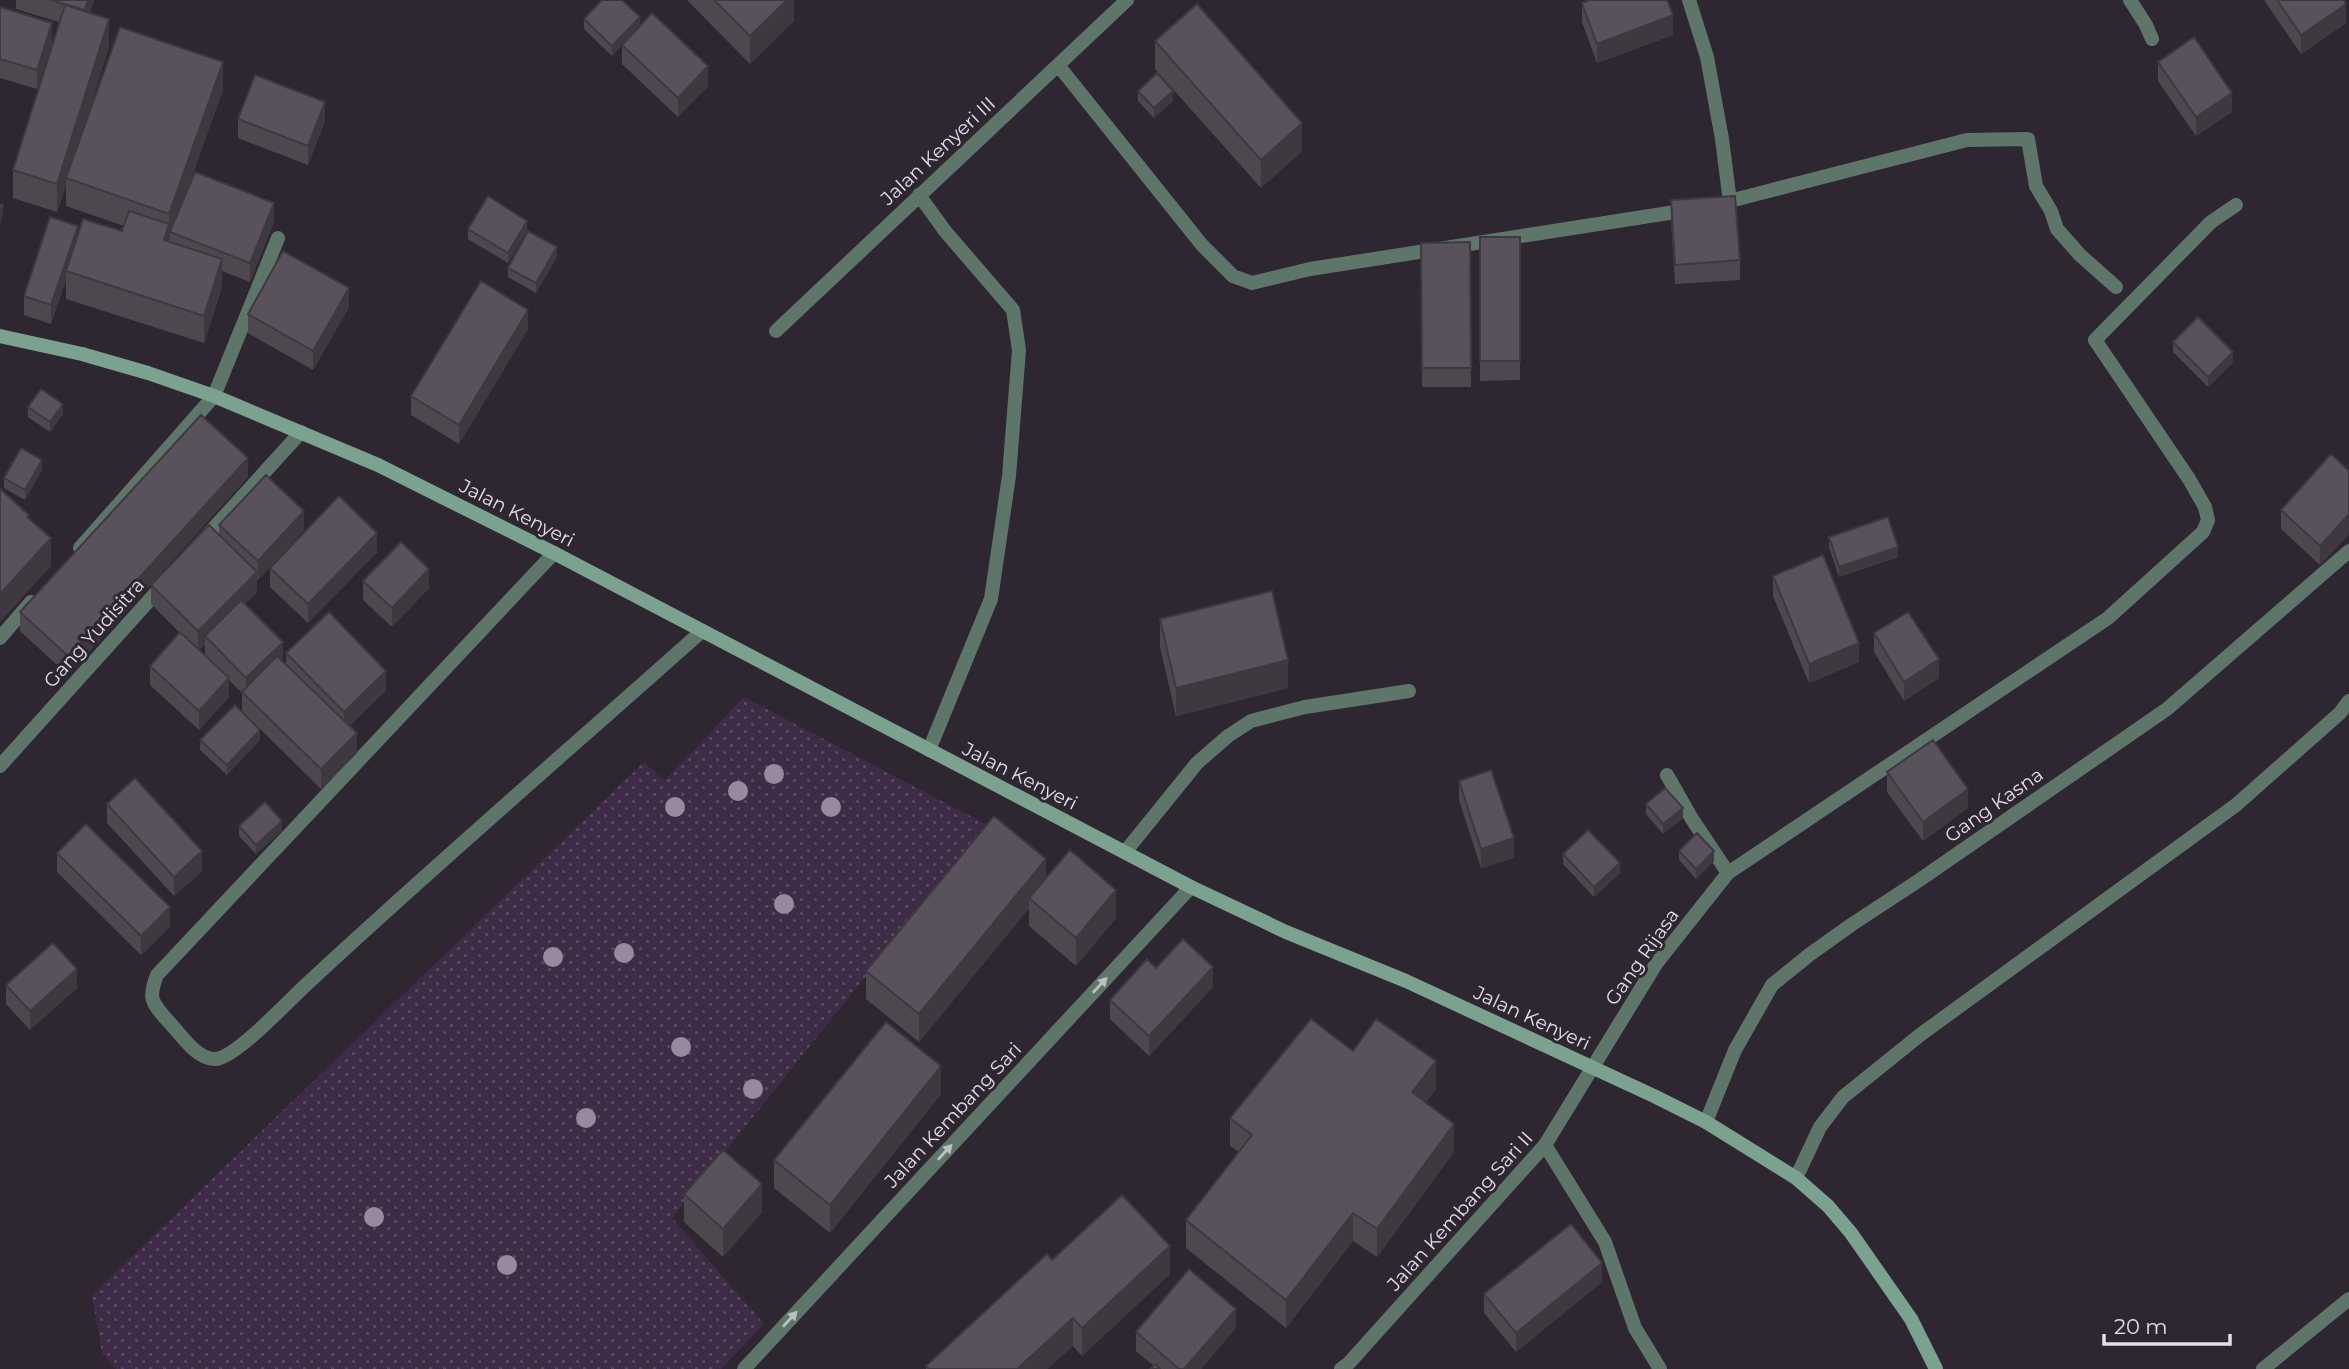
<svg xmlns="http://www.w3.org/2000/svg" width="2349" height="1369" viewBox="0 0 2349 1369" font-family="Montserrat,sans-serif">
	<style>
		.grass { fill: url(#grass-dots) }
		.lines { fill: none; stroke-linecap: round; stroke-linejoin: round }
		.lane { stroke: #5e766a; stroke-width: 14 }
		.street { stroke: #5e766a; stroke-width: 14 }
		.secondary { stroke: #7ba18f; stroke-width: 14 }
		.tree { fill: #978a9e }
		.wall { fill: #4d4750; fill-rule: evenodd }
		.shaded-wall { fill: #3e3941 }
		.building { fill: #59525d; stroke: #3e3941; stroke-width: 2 }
		.oneway { fill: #bcc0c1 }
		.labels { text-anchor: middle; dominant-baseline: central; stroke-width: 6; stroke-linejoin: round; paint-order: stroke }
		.street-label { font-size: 19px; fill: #e4dfe6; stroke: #2e2731 }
	</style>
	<defs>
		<pattern id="grass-dots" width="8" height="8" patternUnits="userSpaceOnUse" patternTransform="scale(1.75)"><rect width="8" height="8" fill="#3e2c47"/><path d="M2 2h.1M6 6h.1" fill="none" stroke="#5a4a62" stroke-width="1.8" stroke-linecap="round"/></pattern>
	</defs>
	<rect width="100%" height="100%" fill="#2e2731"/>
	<path class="grass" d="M744,697L987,825L672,1218L764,1324L721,1369H116L102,1353L92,1295L644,762L664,781Z"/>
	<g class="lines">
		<path class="lane" d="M1125,852L1197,763L1228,736L1251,721L1305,707L1409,691"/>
		<path class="street" d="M1689,0L1707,57L1722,139L1730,202
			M2130,0L2146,25L2152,39
			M1058,65L1202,245L1233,276L1252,283L1310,269L1688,210
			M919,195L945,231L1013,310L1019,350L1009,476L991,599L929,750
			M1718,204L1967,140L2028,139L2036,186L2051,211L2057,229L2080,255L2116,287
			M776,331L1127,0
			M202,541L301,432
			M80,548L214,396L278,238
			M554,553L157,975C148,998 151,1002 168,1021C180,1033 197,1061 216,1059C237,1057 291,998 309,982C438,862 571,748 702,631
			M0,638L31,602
			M0,766L163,585
			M1667,775L1692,819L1728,873
			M1706,1122L1735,1050L1772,985L1809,955L1851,925L1918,881L2167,709L2349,551
			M1545,1145L1605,1242L1635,1328L1660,1369
			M1796,1178L1820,1127L1843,1097L1920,1035L2236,805L2340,713L2349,701
			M744,1369L1191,887
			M1341,1369L1349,1363L1545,1145L1656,964L1728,873L2108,618L2203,532L2208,520L2205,507L2189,479L2095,340L2211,222L2236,205
			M2263,1369L2349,1299"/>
		<path class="secondary" d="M0,336L82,354L148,373L214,396L378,465L554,553L1191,887L1286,932L1406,981L1654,1096L1706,1122L1796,1178L1828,1206L1851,1233L1911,1319L1936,1369"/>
	</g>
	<g class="tree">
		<circle cx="774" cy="774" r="10"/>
		<circle cx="738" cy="791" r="10"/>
		<circle cx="675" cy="807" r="10"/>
		<circle cx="831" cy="807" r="10"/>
		<circle cx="784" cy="904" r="10"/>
		<circle cx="624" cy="953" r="10"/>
		<circle cx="553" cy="957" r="10"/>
		<circle cx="681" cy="1047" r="10"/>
		<circle cx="753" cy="1089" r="10"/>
		<circle cx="586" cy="1118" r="10"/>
		<circle cx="374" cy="1217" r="10"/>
		<circle cx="507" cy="1265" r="10"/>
	</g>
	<path class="wall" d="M16,0H94L90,13L109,47L83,130L223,90L187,190L274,222L250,282L222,271V287L204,343L66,299V280L51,324L24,315V296L78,235L122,231L124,226L66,206V185L57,212L13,198V170L59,22L16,9Z
		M687,0H794V21L750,64Z
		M2264,0H2344L2346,23L2301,54Z
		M1582,3L1673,35L1597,63L1582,22Z
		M0,7L52,42L37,89L0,78Z
		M584,19L640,26L708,86L678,117L622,64V45L612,56L584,29Z
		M1155,41L1302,151L1261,188L1155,69Z
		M2158,62L2232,112L2196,136L2158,81Z
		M1138,91L1173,101L1154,118L1138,101Z
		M238,119L325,121L308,165L238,138Z
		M1671,200L1740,260V280L1675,284L1671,219Z
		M468,229L527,231L508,263L468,239Z
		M1480,237H1520V380L1480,381Z
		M1470,242L1471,387H1422L1421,243Z
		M557,257L536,293L508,277V268Z
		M349,307L313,370L248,333V314Z
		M528,329L459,444L411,415V396Z
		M2173,342L2233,362L2208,387L2173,352Z
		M28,407L63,414L50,432L28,417Z
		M42,470L25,500L4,488V478Z
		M2349,471V534L2320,565L2281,529V510Z
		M248,477L68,675L20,631V612Z
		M219,525L304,530L258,580H257V592L245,604L283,662L286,665V653L386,690L349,726L357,753L321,789L242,711V693L229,680V697L199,730L150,685V666L180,633L151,604V585L219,535ZM205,644V655L199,650Z
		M1829,537L1898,557L1839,577L1829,547Z
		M377,552L308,623L270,587V568Z
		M1773,576L1859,662L1809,683L1773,596Z
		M363,581L429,588L392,627L363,600Z
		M1160,619L1288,688L1176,716L1160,647Z
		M1874,633L1939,678L1904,701L1874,652Z
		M200,740H260L227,775L200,750Z
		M1887,772L1968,808L1923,841L1887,792Z
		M1459,781L1514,858L1481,868L1459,800Z
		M107,804L202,871L174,896L107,823Z
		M1646,804L1683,818L1663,834L1646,814Z
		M239,826L282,831L256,854L239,836Z
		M1679,851L1714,861L1696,879L1679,860Z
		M57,853L170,926L141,955L57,872Z
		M1563,854L1620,873L1594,897L1563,864Z
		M1046,878L1116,918L1076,966L1029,926V908L919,1042L866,999V971Z
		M1156,968L1213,987L1149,1056L1110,1019V1000Z
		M6,985L77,988L30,1030L6,1004Z
		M1353,1051L1436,1089L1426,1102L1454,1152L1377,1257L1353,1241L1286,1328L1186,1248V1220L1239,1152L1230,1146V1118Z
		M941,1094L830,1233L774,1188V1160Z
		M684,1194L762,1212L723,1257L684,1222Z
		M1052,1260L1170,1274L1082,1356L1073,1346L1047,1369H926V1366Z
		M1602,1282L1516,1352L1484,1313V1294Z
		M1236,1328L1201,1369H1150L1154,1366L1136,1351V1332Z"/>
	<path class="shaded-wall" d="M88,0H94L85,30V10Z
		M787,0H794V21L750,64V36Z
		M2346,4V23L2301,54V35Z
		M1673,15V35L1597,63V44Z
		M640,17V27L612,56V46Z
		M109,19V47L68,179L66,178V185L57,212V184Z
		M52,23V42L37,89V70Z
		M223,62V90L172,232H170L169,252L164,240L169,225V214Z
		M708,66V86L678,117V98Z
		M1173,91V101L1154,118V108Z
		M2232,93V112L2196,136V117Z
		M325,102V121L308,165V146Z
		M1302,123V151L1261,188V160Z
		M274,203V222L250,282V263Z
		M3,205V214L0,226V216Z
		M527,221V231L508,263V253Z
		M78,226V245L66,271V280L51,324V305Z
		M557,247V257L536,293V283Z
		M222,259V287L204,343V316Z
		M349,288V307L313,370V351Z
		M528,310V329L459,444V425Z
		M2233,352V362L2208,387V377Z
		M63,404V414L50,432V422Z
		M248,458V477L68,675V656Z
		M42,460V470L25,500V490Z
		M304,511V530L258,580V561Z
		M2349,514V534L2320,565V546Z
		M377,533V552L308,623V604Z
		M51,538V566L0,622V594Z
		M1898,547V557L1839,577V567Z
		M429,569V588L392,627V608Z
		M257,572V592L209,640L205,636V644L198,651V631Z
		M283,642V661L246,697V678Z
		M1859,643V662L1809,683V664Z
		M1939,659V678L1904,701V682Z
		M1288,660V688L1176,716V688Z
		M386,671V690L344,732V712Z
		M229,678V697L199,730V711Z
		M260,730V740L227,775V765Z
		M357,733V753L321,789V769Z
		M1968,789V808L1923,841V822Z
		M1683,808V818L1663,834V824Z
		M282,821V831L256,854V845Z
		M1514,838V858L1481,868V849Z
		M202,851V871L174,896V877Z
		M1714,851V861L1696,879V869Z
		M1046,859V887L1029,898V908L919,1042V1014Z
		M1620,863V873L1594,897V887Z
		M1116,890V918L1076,966V938Z
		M170,907V926L141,955V936Z
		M1213,967V987L1149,1056V1036Z
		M77,969V988L30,1030V1011Z
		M1436,1061V1089L1412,1120V1092Z
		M941,1066V1094L830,1233V1205Z
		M1454,1124V1152L1377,1257V1229Z
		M762,1184V1212L723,1257V1229Z
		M1353,1213V1241L1286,1328V1300Z
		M1170,1246V1274L1082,1356V1328Z
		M1602,1263V1282L1516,1352V1333Z
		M1236,1309V1328L1201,1369H1184Z
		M1073,1318V1346L1047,1369H1017Z"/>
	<path class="building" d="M50,0H88L85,10Z
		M602,0H622L640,17L612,46L584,19Z
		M714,0H787L750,36Z
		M1590,0H1667L1673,15L1597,44L1582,3Z
		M2277,0H2344L2346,4L2301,35Z
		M1197,4L1302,123L1261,160L1155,41Z
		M65,5L109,19L57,184L13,170Z
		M0,7L52,23L37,70L0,59Z
		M652,13L708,66L678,98L622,45Z
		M120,27L223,62L169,214L66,178Z
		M2194,37L2232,93L2196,117L2158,62Z
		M1157,73L1173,91L1154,108L1138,91Z
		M255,75L325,102L308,146L238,119Z
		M195,172L274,203L250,263L170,232Z
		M488,196L527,221L508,253L468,229Z
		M1735,196L1740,260L1675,265L1671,200Z
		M0,204L3,205L0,216Z
		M129,211L169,224L164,240L222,259L204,316L66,271L83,219L122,231Z
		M50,217L78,226L51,305L24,296Z
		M528,231L557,247L536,283L508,268Z
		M1480,237H1520V361H1480Z
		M1470,242L1471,368H1422L1421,243Z
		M283,251L349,288L313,351L248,314Z
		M481,281L528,310L459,425L411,396Z
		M2198,317L2233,352L2208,377L2173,342Z
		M41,389L63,404L50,422L28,407Z
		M201,415L248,458L68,656L20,612Z
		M21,448L42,460L25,490L4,478Z
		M2331,454L2349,471V514L2320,546L2281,510Z
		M266,475L304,511L258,561L219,525Z
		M0,489L29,515L27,517L51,538L0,594Z
		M339,496L377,533L308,604L270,568Z
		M1888,517L1898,547L1839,567L1829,537Z
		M209,525L257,572L198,631L151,585Z
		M401,542L429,569L392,608L363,581Z
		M1823,555L1859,643L1809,664L1773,576Z
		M1272,591L1288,660L1176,688L1160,619Z
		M241,600L283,642L246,678L205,636Z
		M329,612L386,671L344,712L286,653Z
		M1908,612L1939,659L1904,682L1874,633Z
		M180,632L229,678L199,711L150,666Z
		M277,656L357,733L321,769L242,692Z
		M235,705L260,730L227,765L200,740Z
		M1933,740L1968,789L1923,822L1887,772Z
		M1491,770L1514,838L1481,849L1459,781Z
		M135,778L202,851L174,877L107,804Z
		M1665,788L1683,808L1663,824L1646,804Z
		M265,802L282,821L256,845L239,826Z
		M994,816L1046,859L919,1014L866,971Z
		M86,824L170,907L141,936L57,853Z
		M1588,830L1620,863L1594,887L1563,854Z
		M1697,833L1714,851L1696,869L1679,851Z
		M1070,850L1116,890L1076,938L1029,898Z
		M1183,939L1213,967L1149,1036L1110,1000L1147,959L1156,968Z
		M53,943L77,969L30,1011L6,985Z
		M1311,1019L1353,1051L1376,1019L1436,1061L1412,1092L1454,1124L1377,1229L1353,1213L1286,1300L1186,1220L1252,1135L1230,1118Z
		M886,1022L941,1066L830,1205L774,1160Z
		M723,1150L762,1184L723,1229L684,1194Z
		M1122,1195L1170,1246L1082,1328L1073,1318L1017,1369H929L926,1366L1047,1254L1052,1260Z
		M1571,1224L1602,1263L1516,1333L1484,1294Z
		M1189,1269L1236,1309L1184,1369H1179L1136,1332Z
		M1156,1364L1160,1369H1150Z"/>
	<defs><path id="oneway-solid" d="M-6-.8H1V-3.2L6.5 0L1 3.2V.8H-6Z" transform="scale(1.75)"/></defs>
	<g class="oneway">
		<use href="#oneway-solid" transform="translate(1100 985) rotate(-47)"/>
		<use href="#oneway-solid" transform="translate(945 1152) rotate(-47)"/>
		<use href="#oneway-solid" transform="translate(790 1319) rotate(-48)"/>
	</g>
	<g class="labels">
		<g class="street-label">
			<text transform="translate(938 151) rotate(-43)">Jalan Kenyeri III</text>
			<text transform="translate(517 513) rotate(27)">Jalan Kenyeri</text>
			<text transform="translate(94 633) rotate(-48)">Gang Yudisitra</text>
			<text transform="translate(1020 776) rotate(27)">Jalan Kenyeri</text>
			<text transform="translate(1994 805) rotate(-35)">Gang Kasna</text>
			<text transform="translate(1642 957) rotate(-55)">Gang Rijasa</text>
			<text transform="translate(1532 1018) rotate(25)">Jalan Kenyeri</text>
			<text transform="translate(953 1115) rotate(-47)">Jalan Kembang Sari</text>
			<text transform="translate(1460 1211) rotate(-48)">Jalan Kembang Sari II</text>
		</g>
	</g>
	<path d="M2104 1334v10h126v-10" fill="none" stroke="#e4dfe6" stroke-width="3.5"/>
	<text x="2114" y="1334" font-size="21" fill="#e4dfe6" stroke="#2e2731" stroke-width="5" paint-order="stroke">20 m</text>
</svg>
